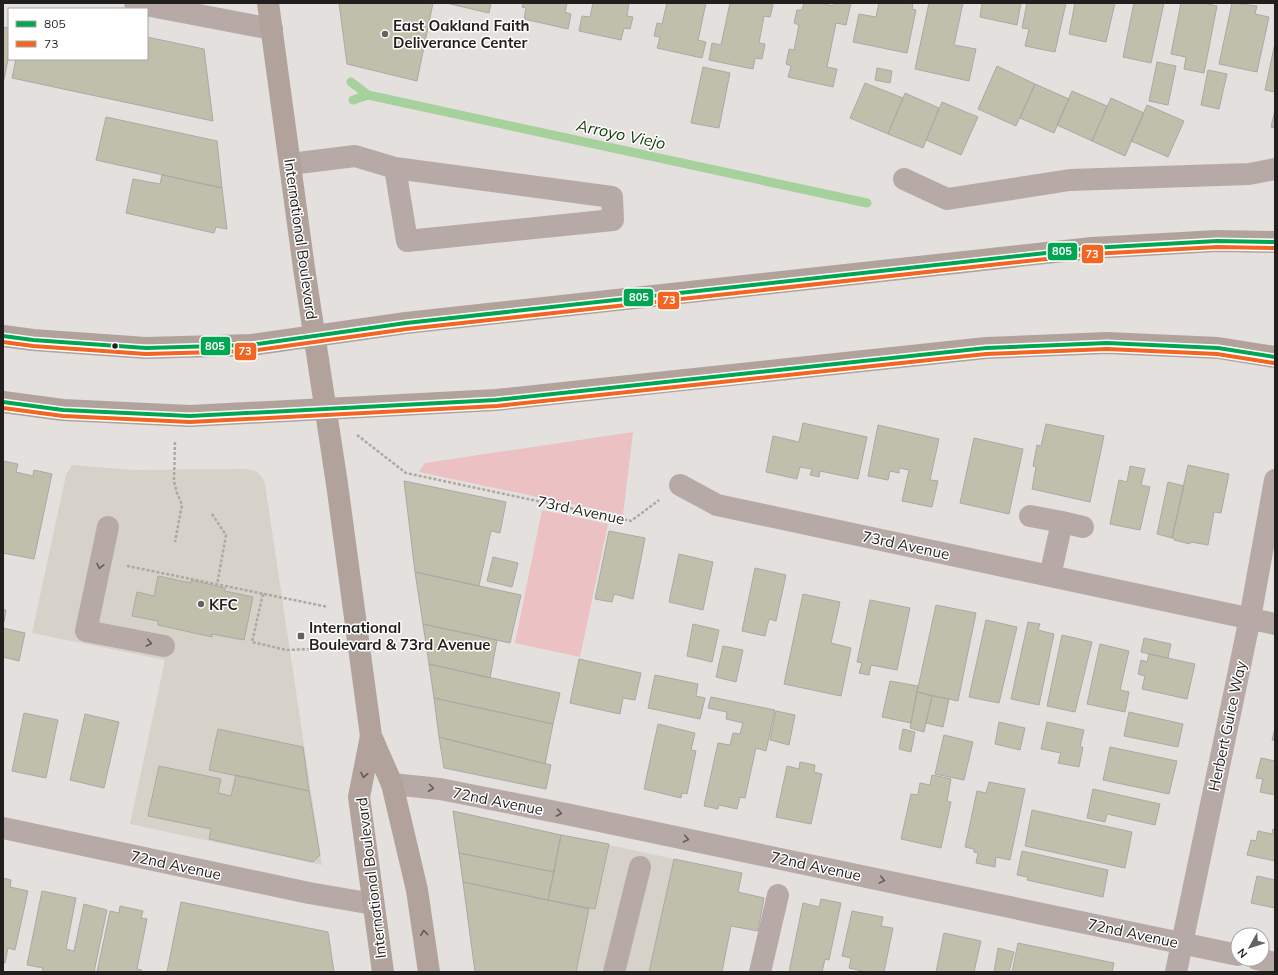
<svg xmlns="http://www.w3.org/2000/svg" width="1278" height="975" viewBox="0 0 1278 975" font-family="Mulish,sans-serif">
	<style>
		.built { fill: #d6d1c9 }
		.green { fill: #ebc1c4 }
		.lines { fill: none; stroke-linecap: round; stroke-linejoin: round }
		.stream { stroke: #a7d19c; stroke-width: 9 }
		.building { fill: #c0bfab; stroke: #aaa9a6 }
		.path { stroke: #afa7a2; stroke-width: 2.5; stroke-dasharray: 3 2; stroke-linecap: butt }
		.minor { stroke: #b7aaa6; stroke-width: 22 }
		.major { stroke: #b1a39c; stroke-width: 22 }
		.bus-1-casing { stroke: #fff; stroke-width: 7 }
		.bus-2-casing { stroke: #fff; stroke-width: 7 }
		.bus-1 { stroke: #00a651; stroke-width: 4 }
		.bus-2 { stroke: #f26522; stroke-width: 4 }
		.oneway { stroke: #645e5b }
		.oneway2 { stroke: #625a56 }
		.poi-dot { fill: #656360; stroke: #fff; stroke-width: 1.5 }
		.bus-dot { fill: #211f1d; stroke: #fff; stroke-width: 1.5 }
		.labels { text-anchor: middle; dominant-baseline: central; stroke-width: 3; stroke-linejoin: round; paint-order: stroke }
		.poi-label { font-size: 15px; font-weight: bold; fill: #211f1d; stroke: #fff; text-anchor: start }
		.street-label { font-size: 15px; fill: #211f1d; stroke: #fff }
		.water-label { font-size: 16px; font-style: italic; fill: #113a07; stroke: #fff }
		.line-badge { stroke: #fff; stroke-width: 1.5 }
		.badge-label { font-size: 11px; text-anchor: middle; font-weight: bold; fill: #fff }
	</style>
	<rect width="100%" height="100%" fill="#e3e0dd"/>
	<path class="built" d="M72,465L133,470L245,469L256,471L262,477L265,484L322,865L130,824L165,660L32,633L66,475Z
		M453,811L674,859L649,972H475Z"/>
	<path class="green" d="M633,432L623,515L419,472L425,463Z
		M542,510L608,524L580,657L515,643Z"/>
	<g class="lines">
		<path class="stream" d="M351,82L368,95
			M353,100L368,95L867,203"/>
	</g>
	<path class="building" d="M339,3H433L417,81L347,64Z
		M446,3H491L489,13Z
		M523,3H567L565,12L571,14L568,29L524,19L526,8L522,7Z
		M593,3H629L627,16L633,17L630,29L624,28L621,40L579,31L582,16L590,17Z
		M667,3H706L698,40L706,42L702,58L657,48L660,37L654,36L657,23L662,24Z
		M730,3H767L773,5L770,17L764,16L759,43L765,44L762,59L755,58L753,69L709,60L712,43L721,45Z
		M804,3H821L833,6L834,3H851L846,25L836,23L827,67L837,69L833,87L788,77L791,66L786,64L789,49L794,50L799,25L794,23L797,10H802Z
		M879,3H913L912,9L916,10L907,53L853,42L859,14L876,17Z
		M929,3H963L954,45L976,49L969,81L915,69Z
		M982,3H1021L1017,25L980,17Z
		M1027,3H1066L1055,52L1025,46L1029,29L1022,28Z
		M1075,3H1115L1106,42L1069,34Z
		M1134,3H1164L1151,63L1123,57Z
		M1181,3H1203L1217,6L1204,73L1184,69L1186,57L1171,54Z
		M1232,3L1257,6L1255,14L1269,17L1257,72L1219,64Z
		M3,27L9,28V55L3,84Z
		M147,37L204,49L213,121L12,78L16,59H147Z
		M1275,43V92L1265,90Z
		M1157,62L1176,66L1168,105L1149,101Z
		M997,66L1035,84L1016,126L978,109Z
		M703,67L730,73L719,128L691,123Z
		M877,68L892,71L890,83L875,80Z
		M1208,70L1227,74L1219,109L1201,105Z
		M865,83L903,98L888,134L850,118Z
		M1035,84L1069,99L1054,133L1020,118Z
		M1072,91L1107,106L1092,141L1057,125Z
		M905,93L939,108L923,148L888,134Z
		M1111,98L1144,113L1125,156L1092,141Z
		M942,102L978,117L961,155L926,140Z
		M1147,105L1184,121L1168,157L1131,141Z
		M1275,110V128L1271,127Z
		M106,117L217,141L222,188L96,160Z
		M162,175L222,188L227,229L216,227L214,233L126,213L133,179L160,184Z
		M803,423L867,437L858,479L820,471L819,477L810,475L812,469L800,467L797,479L766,472L773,436L799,442Z
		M1046,424L1104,436L1090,502L1032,489L1036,467L1033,466L1037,445L1041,446Z
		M878,425L939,439L930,480L938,481L932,507L902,501L909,470L899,468V473L890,471L888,480L868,476Z
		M974,438L1023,449L1009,514L960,503Z
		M3,461L18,464L16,472L33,476L34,470L52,474L34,559L3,553Z
		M1188,465L1229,474L1221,513L1214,512L1208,545L1191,542L1190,544L1174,540L1175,539L1172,538Z
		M1130,466L1145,469L1141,485L1150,487L1140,530L1110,524L1119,480L1127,482Z
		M404,481L506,502L500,533L491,531L479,586L415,572Z
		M1168,482L1184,486L1172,538L1157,534Z
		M609,531L645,538L633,599L614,594L612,602L595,599Z
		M679,554L713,562L703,610L669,602Z
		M493,557L518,563L512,587L487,581Z
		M755,568L786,575L776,621L769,619L765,636L742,631Z
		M415,572L521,595L510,643L423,624Z
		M158,576L191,583V580L225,588V591L253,597L244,640L212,634V637L158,625V621L132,616L137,592L154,596Z
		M803,594L840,602L831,643L851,648L841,696L784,684Z
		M870,600L910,608L897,670L871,665L869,675L859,673L862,663L857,662Z
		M936,605L976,613L958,701L917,692Z
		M3,609L6,610L4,622H3Z
		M986,620L1017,627L999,703L969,697Z
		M1028,622L1040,624L1038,630L1054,634L1039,705L1011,699Z
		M423,624L497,640L490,678L429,664Z
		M693,624L719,630L712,662L687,656Z
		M3,628L25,633L19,661L3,657Z
		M1062,635L1092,642L1075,712L1047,706Z
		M1144,638L1171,644L1168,658L1141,652Z
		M1100,644L1129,651L1120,690L1129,692L1125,712L1087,704Z
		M723,646L743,650L736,682L716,677Z
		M1149,654L1195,664L1187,699L1142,689L1145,676L1138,674L1141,660L1147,662Z
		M579,659L641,673L635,700L623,698L620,714L570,703Z
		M429,664L560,693L553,724L434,698Z
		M655,675L698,684L696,696L705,698L700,719L648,708Z
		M890,681L918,686L911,723L882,717Z
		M917,692L932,696L924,732L910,728Z
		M932,696L949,699L943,727L926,723Z
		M711,697L775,710L766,751L756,748L745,798L740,797L737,809L719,805L718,809L704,806L718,743L730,745L733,733L740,734L743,723L726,719L727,712L708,708Z
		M434,698L553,724L545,764L439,737Z
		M776,711L795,715L789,745L770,740Z
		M1129,712L1183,724L1178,747L1124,736Z
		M24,713L58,720L46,778L12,771Z
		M85,714L119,722L104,788L70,780Z
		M999,722L1025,728L1020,750L995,744Z
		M1047,722L1084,730L1080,747H1083L1079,767L1058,763L1061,753L1041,749Z
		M658,724L695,733L691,750L696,751L687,794L682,793L681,798L644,789Z
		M1275,728V741L1272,740Z
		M218,729L303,747L309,791L209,770Z
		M903,729L915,732L911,752L899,749Z
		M944,735L973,742L964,780L935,774Z
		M439,737L551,765L546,789L444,768Z
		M1110,747L1177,761L1169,794L1103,780Z
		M1261,758L1275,761V795L1260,792L1263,779L1256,778Z
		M800,762L815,765L814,772L822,774L811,824L776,817L787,766L799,769Z
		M159,766L221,779L218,793L231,796L236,775L309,791L320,855L313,862L209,839L211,829L148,816Z
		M932,775L951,779L947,801L951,802L941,848L901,839L911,794L918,795L920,783L930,785Z
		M989,782L1025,789L1010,860L996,857L995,867L976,863L978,853L974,852V849L965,847L977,791L986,793Z
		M1093,789L1160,804L1155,825L1107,814L1105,822L1087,818Z
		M1032,810L1132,832L1125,868L1025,846Z
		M453,811L561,835L554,872L459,853Z
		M1273,829L1275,830V861L1247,855L1251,840L1256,841L1258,831L1272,834Z
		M561,835L609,844L595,909L548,900Z
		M1022,851L1108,870L1103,897L1027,880L1028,877L1017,875Z
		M459,853L554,872L548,900L463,882Z
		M674,859L742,873L738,892L764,898L758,931L731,926L722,972H649Z
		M1257,876L1275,880V908L1251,903Z
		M3,878L11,880L10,887L28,891L15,950L8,948L5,963L3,962Z
		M463,882L589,909L576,972H475Z
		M42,891L76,898L66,949L74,951L84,904L107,910L94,972H42L43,968L27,965Z
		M821,899L841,903L829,960L825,959L822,972H789L803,903L819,907Z
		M181,902L328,932L334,972H167Z
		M120,906L143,911L141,918L147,919L137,969L142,970L141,972H97L110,911L119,913Z
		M852,911L883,917L881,926L893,928L884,972H867L849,968L851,958L842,956Z
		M944,933L981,941L974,972H936Z
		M1018,943L1114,963L1112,972H1012Z
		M998,948L1014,952L1009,972H994Z"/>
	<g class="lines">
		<path class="path" d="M357,435L406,473L631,521L659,500
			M175,442L174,481L177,493L182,505L175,542
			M212,514L226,535L217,585
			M127,566L328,607
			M263,594L252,642L287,650L333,648"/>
		<path class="minor" d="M135,3L272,29
			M290,164L355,156L395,168L612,197L613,220L407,241L395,168
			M904,179L947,199L1070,180L1249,174L1275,169
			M680,485L717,505L1275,624
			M1030,516L1062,522L1050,576
			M1062,522L1083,527
			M108,527L86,631L164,646
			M392,784L440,789L566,814L1238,955
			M3,828L309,893L373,904
			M1257,959L1275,963
			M614,972L640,867
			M760,972L778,895
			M1176,972L1250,618L1275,480"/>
		<path class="major" d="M268,3L304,268L337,484L371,736L392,784L417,890L429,972
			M3,336L33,340L146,348L251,345L406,323L1092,248L1217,241L1275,242
			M3,402L63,410L190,416L496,400L986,348L1107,343L1218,348L1275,357
			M371,736L359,797L383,972"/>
		<g class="bus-1-casing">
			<path id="bus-1" d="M3,336L33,340L146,348L251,345L406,323L1092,248L1217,241L1275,242
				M3,402L63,410L190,416L496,400L986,348L1107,343L1218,348L1275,357"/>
		</g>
		<g class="bus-2-casing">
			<path id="bus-2" d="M3,342L33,346L146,354L251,351L407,329L1092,254L1217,247L1275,248
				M3,408L63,416L190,422L497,406L986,354L1107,349L1217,354L1274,363"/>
		</g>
		<use href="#bus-1" class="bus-1"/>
		<use href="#bus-2" class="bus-2"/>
	</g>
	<defs><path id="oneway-chevron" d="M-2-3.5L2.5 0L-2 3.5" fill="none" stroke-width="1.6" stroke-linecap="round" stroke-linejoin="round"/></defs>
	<g class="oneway">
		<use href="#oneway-chevron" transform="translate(100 566) rotate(102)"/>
		<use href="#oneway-chevron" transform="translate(149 643) rotate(11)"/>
		<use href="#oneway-chevron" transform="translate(431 788) rotate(7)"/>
		<use href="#oneway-chevron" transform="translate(559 813) rotate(11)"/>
		<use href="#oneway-chevron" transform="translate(686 839) rotate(12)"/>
		<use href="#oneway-chevron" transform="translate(882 880) rotate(12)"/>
	</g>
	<g class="oneway2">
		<use href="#oneway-chevron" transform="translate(364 775) rotate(101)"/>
		<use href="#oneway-chevron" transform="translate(424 933) rotate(-97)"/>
	</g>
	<g class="poi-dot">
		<circle cx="385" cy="34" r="4"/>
		<circle cx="201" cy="604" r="4"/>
		<rect x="297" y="632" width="8" height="8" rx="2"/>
	</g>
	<circle class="bus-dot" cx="115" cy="346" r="3.5"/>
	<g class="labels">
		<g class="poi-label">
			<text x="393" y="25">East Oakland Faith<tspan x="393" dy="17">Deliverance Center</tspan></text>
			<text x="209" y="604">KFC</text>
			<text x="309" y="627">International<tspan x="309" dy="17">Boulevard &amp; 73rd Avenue</tspan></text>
		</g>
		<g class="street-label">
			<text transform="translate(301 239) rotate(82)">International Boulevard</text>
			<text transform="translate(581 510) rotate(12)">73rd Avenue</text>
			<text transform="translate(906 545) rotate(12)">73rd Avenue</text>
			<text transform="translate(1227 726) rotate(-78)">Herbert Guice Way</text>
			<text transform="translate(498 801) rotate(11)">72nd Avenue</text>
			<text transform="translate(176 865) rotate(12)">72nd Avenue</text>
			<text transform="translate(816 866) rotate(12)">72nd Avenue</text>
			<text transform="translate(371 878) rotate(-97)">International Boulevard</text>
			<text transform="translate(1133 933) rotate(12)">72nd Avenue</text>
		</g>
		<g class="water-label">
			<text transform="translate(621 134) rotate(12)">Arroyo Viejo</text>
		</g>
	</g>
	<g class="line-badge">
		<rect x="1047" y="242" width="31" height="19" rx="4" fill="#00a651"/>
		<rect x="1081" y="244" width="23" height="20" rx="4" fill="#f26522"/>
		<rect x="623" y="288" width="31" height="19" rx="4" fill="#00a651"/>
		<rect x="657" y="291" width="23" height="19" rx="4" fill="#f26522"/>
		<rect x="200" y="336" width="31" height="20" rx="4" fill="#00a651"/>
		<rect x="234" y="342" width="23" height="19" rx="4" fill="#f26522"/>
	</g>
	<g class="badge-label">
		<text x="1062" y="255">805</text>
		<text x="1092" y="258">73</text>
		<text x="639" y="301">805</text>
		<text x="669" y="304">73</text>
		<text x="215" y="350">805</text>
		<text x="245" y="355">73</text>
	</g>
	<rect width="1278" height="975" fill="none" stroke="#211f1d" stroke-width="8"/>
	<rect x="8" y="8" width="140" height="52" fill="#ffffff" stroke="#a6a5a5"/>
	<rect x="16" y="21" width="20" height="6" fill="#00a651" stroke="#a6a5a5"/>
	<text x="44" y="28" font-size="12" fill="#211f1d">805</text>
	<rect x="16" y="41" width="20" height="6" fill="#f26522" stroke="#a6a5a5"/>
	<text x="44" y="48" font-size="12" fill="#211f1d">73</text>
	<g transform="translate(1250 947) rotate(231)"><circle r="19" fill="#ffffff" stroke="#a6a5a5"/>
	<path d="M0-3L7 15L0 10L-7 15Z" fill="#656360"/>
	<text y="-6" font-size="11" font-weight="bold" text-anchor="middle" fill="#211f1d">N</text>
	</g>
</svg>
